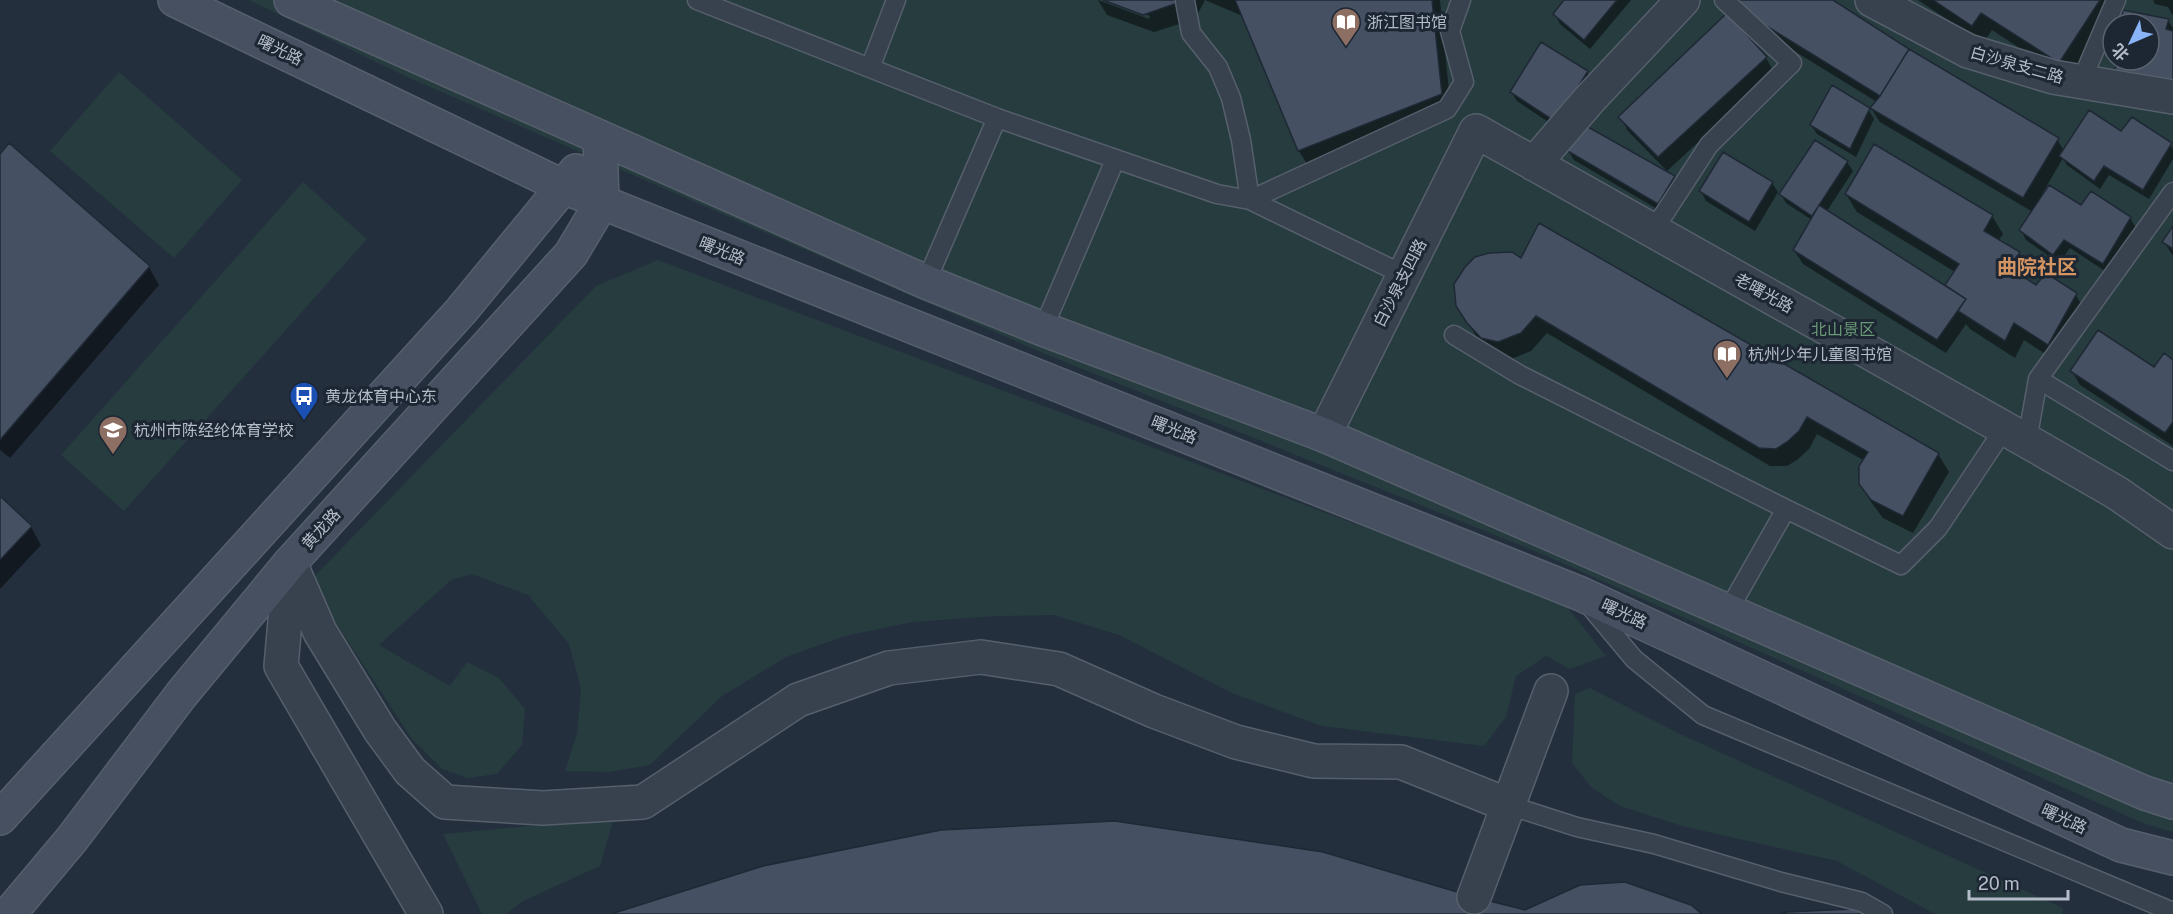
<svg xmlns="http://www.w3.org/2000/svg" width="2173" height="914" viewBox="0 0 2173 914" font-family="'Public Sans','Noto Sans SC',sans-serif">
	<style>
		.green { fill: #263c3f; fill-rule: evenodd }
		.shadow { fill: #0007 }
		.building { fill: #455162; stroke: #1f2835; stroke-width: 1.5 }
		.lines { fill: none; stroke-linecap: round; stroke-linejoin: round }
		.lane-casing { stroke: #565f6c; stroke-width: 21 }
		.street-casing { stroke: #565f6c; stroke-width: 36 }
		.secondary-casing { stroke: #565f6c; stroke-width: 36 }
		.lane { stroke: #38414e; stroke-width: 18 }
		.street { stroke: #38414e; stroke-width: 33 }
		.secondary { stroke: #465061; stroke-width: 33 }
		.labels { text-anchor: middle; dominant-baseline: central; stroke-width: 6; stroke-linejoin: round; paint-order: stroke }
		.poi-label { font-size: 16px; fill: #b4bcc9; stroke: #1d2633; text-anchor: start }
		.street-label { font-size: 16px; fill: #b4bcc9; stroke: #1d2633 }
		.park-label { font-size: 16px; fill: #6b9a76; stroke: #1d2633 }
		.quarter-label { font-size: 20px; font-weight: bold; fill: #d59563; stroke: #1d2633 }
	</style>
	<rect width="100%" height="100%" fill="#242f3e"/>
	<path class="green" d="M249,0H2173V832L2145,824L1542,554L1050,356L407,77ZM2113,24H2149V60H2113Z
		M119,72L242,180L174,258L50,151Z
		M303,182L367,239L124,511L61,455Z
		M658,260L1564,603L1606,656L1570,669L1546,656L1516,676L1506,717L1484,746L1322,726L1232,693L1119,635L1054,615L998,616L912,622L845,636L786,657L722,696L650,765L609,772L565,771L577,734L581,689L569,644L528,595L472,574L451,580L379,645L450,686L467,662L499,678L525,709L522,745L497,774L468,778L442,769L412,739L309,582L596,286Z
		M1590,688L1680,734L2063,908L2062,914H1935L1837,861L1682,826L1620,806L1592,788L1572,763L1575,694Z
		M614,818L600,866L523,901L506,914H482L443,834Z"/>
	<path class="shadow" d="M1098,0L1149,19L1150,16L1108,0H1440L1451,112L1310,169L1299,151L1245,17L1205,0L1195,19L1154,32L1107,15Z
		M1566,0H1631L1590,49L1560,24L1555,14Z
		M1740,0H1830L1908,50L2057,139L2064,151L2121,133L2170,144L2173,149V159L2149,199L2109,175L2100,189L2067,165L2063,158L2042,194L2081,207L2130,218L2136,228L2108,273L2070,248L2059,263L2026,240L2021,230L2033,212L1880,122L1871,108L1877,102L1744,20Z
		M1918,0H2122L2070,81L1992,30L1983,43Z
		M2153,0H2173V16L2168,7L2155,4Z
		M2168,21L2173,28V92L2125,84L2117,70L2118,60H2149V24H2123Z
		M1766,58L1774,72L1667,171L1628,131L1620,117Z
		M1587,72L1592,81L1562,131L1517,101L1511,92Z
		M1868,109L1874,119L1856,157L1817,134L1811,125Z
		M1568,150L1674,177L1679,187L1664,213L1574,160Z
		M0,156L149,267L159,285L10,458L0,450Z
		M1847,162L1853,171L1827,211L1945,287L1955,272L1857,212L1846,194L1992,216L2003,234L1998,241L2019,253L2029,271L2024,279L2036,287L2075,294L2086,312L2058,362L2024,340L2015,358L1970,329L1966,324L1946,353L1803,264L1794,250L1812,220L1786,203L1781,194Z
		M1772,183L1778,192L1755,231L1706,201L1701,191Z
		M2173,229V256L2164,242Z
		M1521,260L1938,454L1949,472L1913,533L1883,518L1871,502L1861,483L1865,461L1817,434L1809,449L1797,460L1787,466H1770L1547,333L1531,351L1509,360L1479,341L1458,305Z
		M2173,362V446L2080,385L2072,371L2154,369Z
		M0,498L31,527L41,545L0,589Z"/>
	<path class="building" d="M1103,0H1186L1143,15Z
		M1235,0H1432L1442,94L1298,151Z
		M1564,0H1617L1584,40L1553,14Z
		M1738,0H1833L1909,49L1880,96L1734,6Z
		M1933,0H2100L2059,63L1981,13L1972,26Z
		M2123,10L2169,19L2166,29L2173,31V80L2115,70L2117,60H2149V24H2121Z
		M1727,13L1767,57L1658,157L1618,117Z
		M1541,42L1588,71L1556,122L1510,92Z
		M1909,49L2059,138L2023,198L1870,108L1880,96Z
		M1832,85L1870,108L1850,149L1810,125Z
		M2089,110L2121,131L2132,117L2172,143L2143,190L2104,166L2094,181L2059,156Z
		M1581,123L1675,176L1658,204L1566,150Z
		M1815,140L1848,161L1812,216L1779,194Z
		M9,143L150,266L0,440V154Z
		M1874,144L1993,215L1984,231L2020,252L2010,268L2036,285L2046,273L2077,293L2048,345L2014,323L2005,341L1958,311L1966,299L1945,285L1959,264L1845,194Z
		M1723,152L1773,182L1749,222L1699,191Z
		M2049,185L2081,205L2091,191L2131,217L2103,264L2064,240L2053,255L2019,230Z
		M1819,205L1966,299L1937,340L1793,250Z
		M1539,223L1939,453L1903,516L1871,500L1859,484V466L1868,452L1807,417L1799,431L1787,442L1776,449L1759,448L1536,316L1521,333L1498,342L1481,338L1467,323L1456,306L1454,284L1465,267L1475,257L1489,253L1512,252L1521,258Z
		M2173,226V249L2162,242Z
		M2098,330L2154,367L2164,353L2173,360V422L2165,433L2070,371Z
		M0,496L32,526L0,560Z
		M1115,821L1323,852L1474,897L1525,910L1580,885L1625,882L1691,905L1702,914H611L763,866L941,830Z
		M1853,909L1867,914H1781L1787,912Z"/>
	<g class="lines">
		<g class="lane-casing">
			<path id="lane" d="M697,0L997,118L1217,194L1250,200L1447,109L1464,82L1450,31L1461,0
				M1185,1L1191,33L1218,67L1231,98L1241,140L1250,200L1404,275
				M870,68L896,0
				M2081,82L2116,0
				M1653,231L1709,145L1792,63L1724,0
				M926,282L997,118
				M1043,329L1115,160
				M1454,335L1520,375L1786,509
				M2038,379L2173,461
				M2027,441L2038,379L2173,192
				M1589,605L1634,659L1703,715L2173,912
				M1728,611L1786,509L1901,565L1938,528L2004,429
				M1508,805L1577,827L1654,844L1781,882L1862,902L1883,914"/>
		</g>
		<g class="street-casing">
			<path id="street" d="M1872,0L1968,51L2053,77L2173,97
				M1534,164L1589,100L1683,0
				M1324,435L1476,131L2027,441L2117,493L2173,532
				M290,563L320,632L380,730L410,771L445,802L543,808L643,802L798,700L889,668L981,657L1059,669L1154,711L1236,742L1314,761L1401,762L1508,805
				M290,565L281,666L426,914
				M1474,897L1551,691"/>
		</g>
		<g class="secondary-casing">
			<path id="secondary" d="M175,0L564,187L1581,594L2121,845L2173,858
				M291,0L926,282L1043,329L1324,435L2145,793L2173,802
				M0,818L461,311L576,171
				M9,914L72,839L181,695L290,563L571,254L602,202L600,138"/>
		</g>
		<use href="#lane" class="lane"/>
		<use href="#street" class="street"/>
		<use href="#secondary" class="secondary"/>
	</g>
	<defs>
		<g id="library-pin" transform="scale(1.5)"><path d="M0 17L-7.5 6A9.5 9.5 0 1 1 7.5 6Z" fill="#8d6e63" stroke="#1d2633"/><path d="M-6-4Q-3-5.5-.7-3.5V5Q-3 3-6 4ZM6-4Q3-5.5 .7-3.5V5Q3 3 6 4Z" fill="#fff"/></g>
		<g id="bus-pin" transform="scale(1.5)"><path d="M0 17L-7.5 6A9.5 9.5 0 1 1 7.5 6Z" fill="#1a4fb4" stroke="#1d2633"/><path d="M-5-6H5V4H4V6H2V4H-2V6H-4V4H-5ZM-3.5-4V0h7V-4ZM-3.5 1.2v1.5H-2V1.2ZM2 1.2v1.5H3.5V1.2Z" fill="#fff"/></g>
		<g id="university-pin" transform="scale(1.5)"><path d="M0 17L-7.5 6A9.5 9.5 0 1 1 7.5 6Z" fill="#8d6e63" stroke="#1d2633"/><path d="M0-5L7-2L0 1L-7-2ZM-4 1L0 2.5L4 1V4Q0 6-4 4Z" fill="#fff"/></g>
	</defs>
	<g fill-rule="evenodd">
		<use href="#library-pin" x="1346" y="22"/>
		<use href="#library-pin" x="1727" y="354"/>
		<use href="#bus-pin" x="304" y="396"/>
		<use href="#university-pin" x="113" y="430"/>
	</g>
	<g class="labels">
		<g class="poi-label">
			<text x="1367" y="22">浙江图书馆</text>
			<text x="1748" y="354">杭州少年儿童图书馆</text>
			<text x="325" y="396">黄龙体育中心东</text>
			<text x="134" y="430">杭州市陈经纶体育学校</text>
		</g>
		<g class="street-label">
			<text transform="translate(280 50) rotate(26)">曙光路</text>
			<text transform="translate(2017 65) rotate(16)">白沙泉支二路</text>
			<text transform="translate(722 251) rotate(22)">曙光路</text>
			<text transform="translate(1400 283) rotate(-63)">白沙泉支四路</text>
			<text transform="translate(1764 293) rotate(29)">老曙光路</text>
			<text transform="translate(1174 430) rotate(22)">曙光路</text>
			<text transform="translate(321 529) rotate(-48)">黄龙路</text>
			<text transform="translate(1624 614) rotate(25)">曙光路</text>
			<text transform="translate(2064 819) rotate(25)">曙光路</text>
		</g>
		<g class="park-label">
			<text x="1843" y="329">北山景区</text>
		</g>
		<g class="quarter-label">
			<text x="2037" y="267">曲院社区</text>
		</g>
	</g>
	<g transform="translate(2131 42) rotate(226)"><circle r="28" fill="#1d2633" stroke="#59626f" stroke-width="1.5"/>
	<path d="M0-4.5L10 22L0 15L-10 22Z" fill="#8ab4f8"/>
	<text y="-9" font-size="16" font-weight="bold" text-anchor="middle" fill="#b4bcc9">北</text>
	</g>
	<path d="M1969 890v9h99v-9" fill="none" stroke="#b4bcc9" stroke-width="3"/>
	<text x="1978" y="890" font-size="18" fill="#b4bcc9" stroke="#1d2633" stroke-width="4.5" paint-order="stroke">20 m</text>
</svg>
